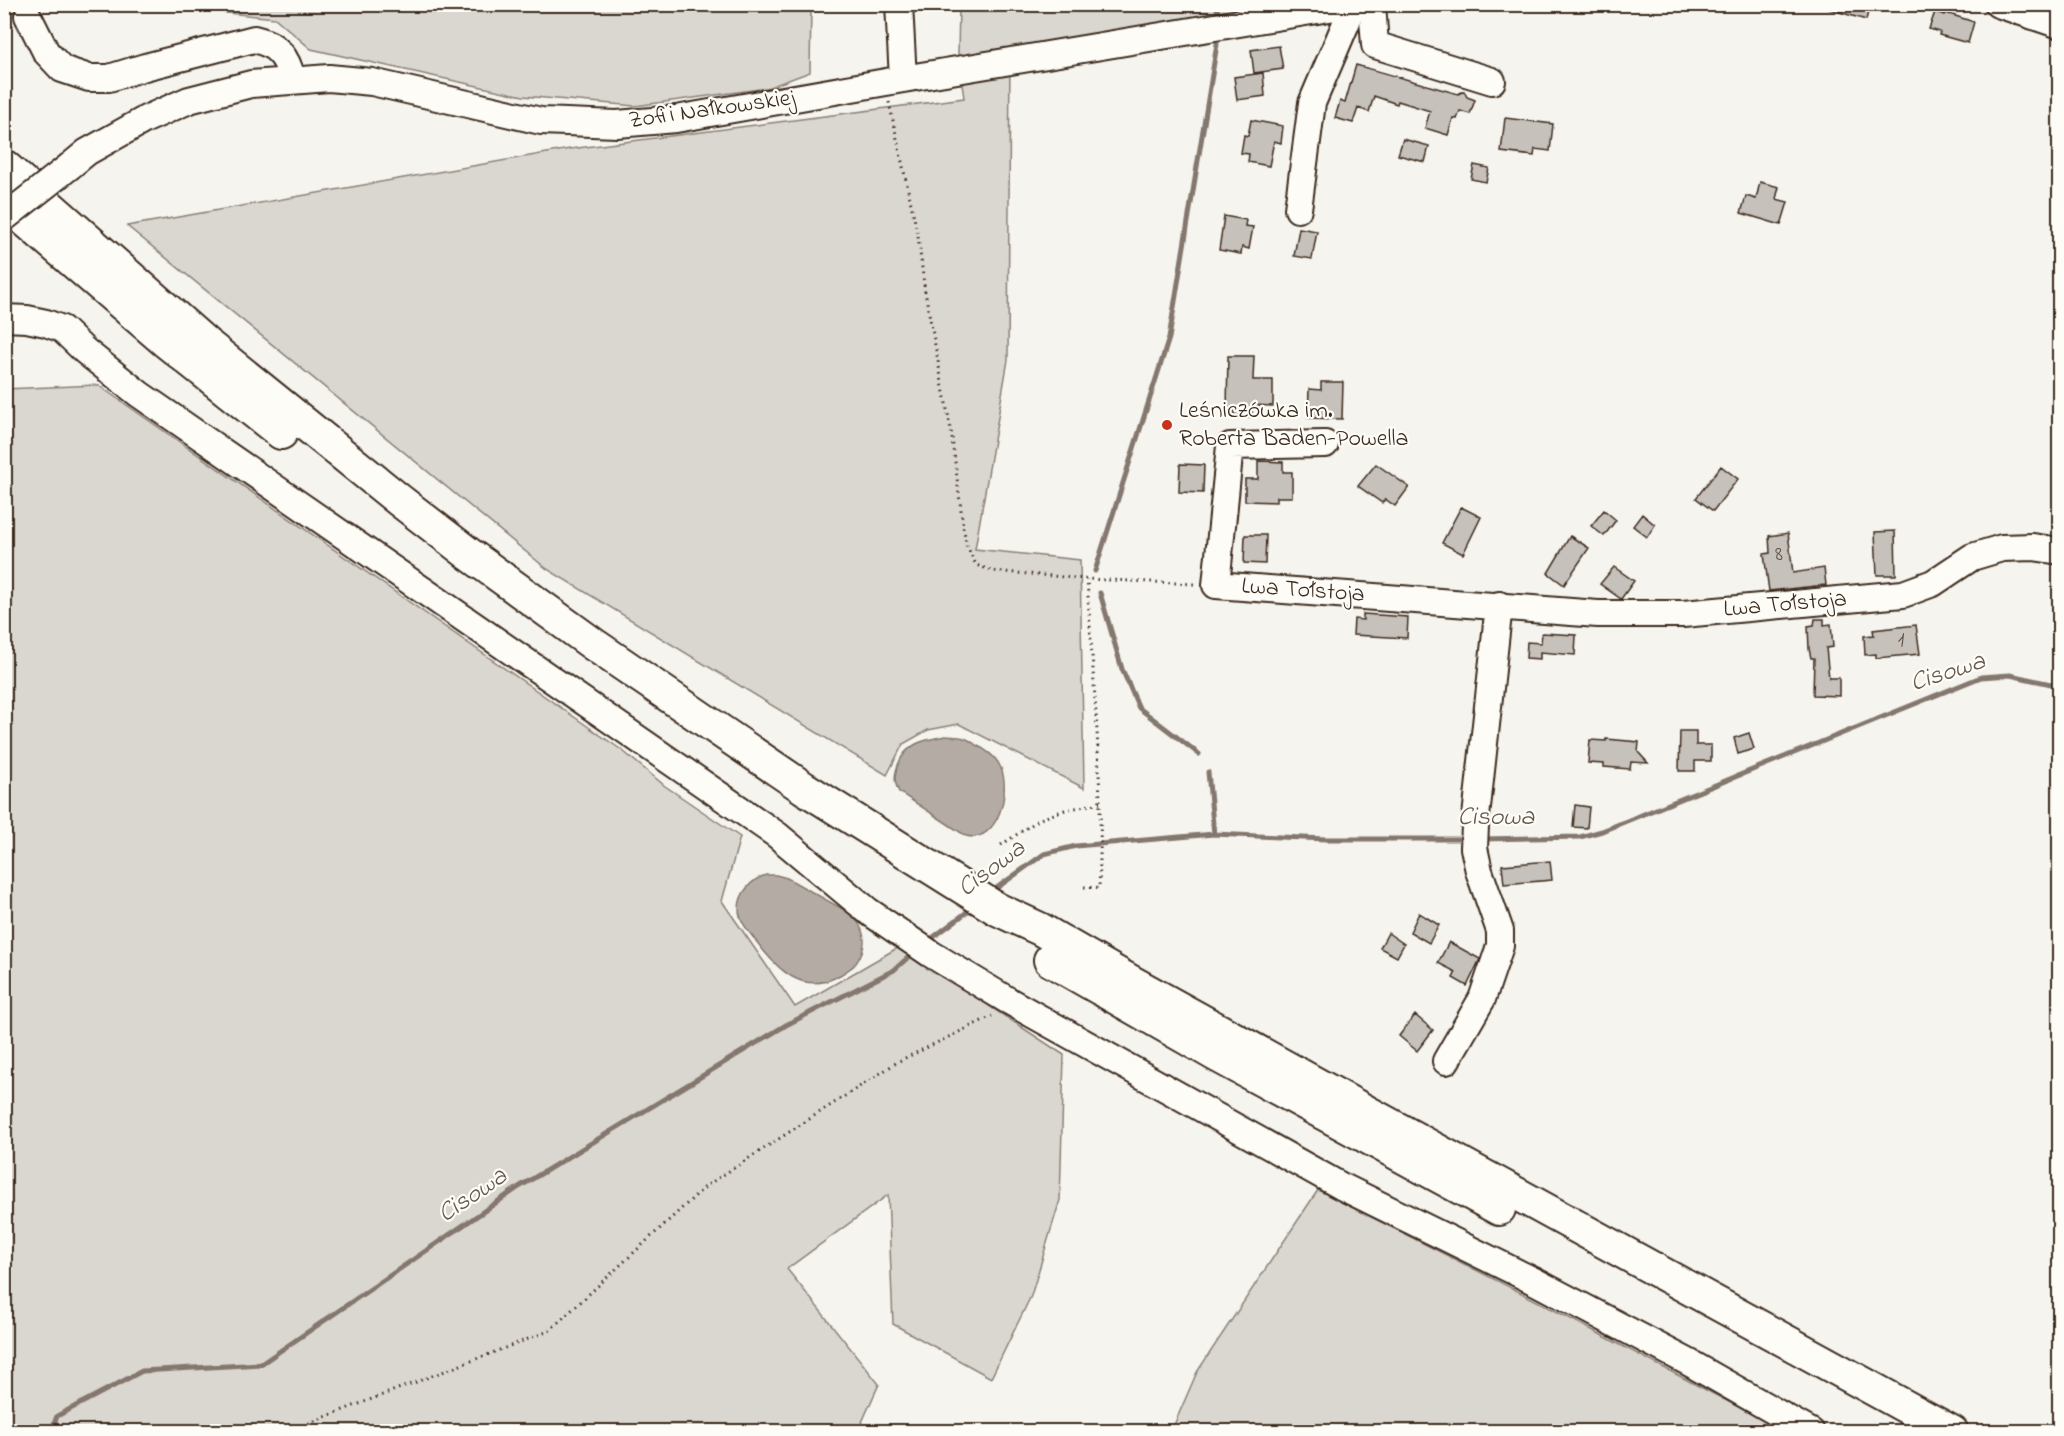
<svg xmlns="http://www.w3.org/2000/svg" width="2064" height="1436" viewBox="0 0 2064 1436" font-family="'Indie Flower',sans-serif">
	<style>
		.green { fill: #dad6d0; stroke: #8a8077; stroke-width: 1.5 }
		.water { fill: #b4aca4; stroke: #84786e; stroke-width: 1.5 }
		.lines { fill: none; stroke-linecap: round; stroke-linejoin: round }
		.stream { stroke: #84786e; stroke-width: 5 }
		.building { fill: #c7c1bb; stroke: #3b2a1e; stroke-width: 1.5 }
		.minor-casing { stroke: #3b2a1e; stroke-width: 30 }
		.major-casing { stroke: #3b2a1e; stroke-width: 36 }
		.path { stroke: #3b2a1e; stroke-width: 3; stroke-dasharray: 1.5 4.5; stroke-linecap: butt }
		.minor { stroke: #fdfcf7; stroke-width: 26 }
		.major { stroke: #fdfcf7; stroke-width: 32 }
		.minor-bridge-casing { stroke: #3b2a1e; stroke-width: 30; stroke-linecap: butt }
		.minor-bridge { stroke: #fdfcf7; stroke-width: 26 }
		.poi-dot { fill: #c8321e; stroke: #fdfcf7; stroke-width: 2 }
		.labels { text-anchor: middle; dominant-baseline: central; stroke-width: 4.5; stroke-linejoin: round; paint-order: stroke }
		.number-label { font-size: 21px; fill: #5e5045 }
		.street-label { font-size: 24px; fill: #3b2a1e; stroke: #fdfcf7 }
		.poi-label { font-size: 24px; fill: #3b2a1e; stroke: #fdfcf7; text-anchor: start }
		.water-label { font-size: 26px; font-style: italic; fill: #65584d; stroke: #fdfcf7 }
	</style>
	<rect width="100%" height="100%" fill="#f5f4ee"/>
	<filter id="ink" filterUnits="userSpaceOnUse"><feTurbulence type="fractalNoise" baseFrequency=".0167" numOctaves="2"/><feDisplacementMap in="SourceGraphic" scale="12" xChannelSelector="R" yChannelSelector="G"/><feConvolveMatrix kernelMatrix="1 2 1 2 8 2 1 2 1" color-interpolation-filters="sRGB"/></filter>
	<g filter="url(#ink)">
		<path class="green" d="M151,5H811L810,72L767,88L635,106L523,96L311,49L275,18Z
			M959,5H1294L1010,52L1008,360L975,549L1080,560L1084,788L959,724L928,730L903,744L887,775L547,569L127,226L570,149L964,98L958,55Z
			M98,385L623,751L665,786L740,837L722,901L795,1007L899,947L1064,1055L1060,1200L1031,1296L991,1378L893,1324L888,1195L787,1269L879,1384L858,1431H5L4,389Z
			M1318,1190L1535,1300L1784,1431L1171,1432L1197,1372Z"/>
		<path class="water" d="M945,736C951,737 958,736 964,738C968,739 972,742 976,745C985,749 996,757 1000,766C1012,790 998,844 966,836L899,792C894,782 894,776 898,765C906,743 924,740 945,736Z
			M766,875H776L787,878L848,912C860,922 868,936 862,952C856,966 853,967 840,975C803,997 777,969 756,941C749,932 739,921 739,909C739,893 752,879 766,875Z"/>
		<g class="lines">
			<path class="stream" d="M1216,4L1219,18
				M1095,571L1169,338L1217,44
				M1100,593L1122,669L1139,708L1199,754
				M1208,772L1214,834
				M1481,839L1580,837L1602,831L1981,677L2010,675L2060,686
				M991,892L1044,854L1076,846L1214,834L1326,839H1469
				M931,939L975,906
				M51,1432L57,1416L142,1371L261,1364L519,1187L786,1025L894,970L913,953"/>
		</g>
		<path class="building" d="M1827,4H1870L1866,20L1826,8Z
			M1935,12L1945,15L1946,13L1974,22L1968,43L1939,35L1940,32L1929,29Z
			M1279,46L1283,69L1254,73L1251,50Z
			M1356,65L1458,94L1464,91L1467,97L1475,100L1470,114L1460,111L1457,119L1453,118L1448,135L1425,128L1430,111L1398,101L1397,104L1374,96L1369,112L1358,108L1353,123L1335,118L1340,101L1345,103Z
			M1263,73L1265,96L1237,100L1234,77Z
			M1505,118L1553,124L1550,151L1535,149L1534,156L1501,152Z
			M1251,120L1283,126L1281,143L1274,141L1269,166L1248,162L1249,154L1241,153L1244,135L1248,136Z
			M1403,139L1429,146L1425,162L1398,155Z
			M1474,165L1489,168L1486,182L1471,179Z
			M1760,182L1779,187L1776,199L1788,202L1781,225L1741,213L1746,196L1756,199Z
			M1224,216L1246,220L1245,226L1253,227L1249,249L1242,247L1241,254L1219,250Z
			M1299,228L1317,231L1312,259L1294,256Z
			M1228,356H1254L1253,380H1273V406L1252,405V417L1234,416V409H1227Z
			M1321,382H1343L1342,419L1308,418L1309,389L1321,390Z
			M1258,461L1283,462V472H1292V497H1277V502L1245,501V479H1258Z
			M1180,464L1204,465L1203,493L1179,492Z
			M1376,464L1409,487L1395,506L1385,499L1382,503L1358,486Z
			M1721,466L1738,479L1713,511L1696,498Z
			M1461,507L1481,517L1463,554L1442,543Z
			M1604,510L1616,520L1604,536L1591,526Z
			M1642,514L1655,525L1647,537L1633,526Z
			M1895,531L1896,575H1877L1875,532Z
			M1788,533L1793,573L1824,568L1826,585L1769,591L1764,554L1770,553L1769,536Z
			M1245,535H1266L1265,564L1244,563Z
			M1570,536L1589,548L1564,585L1548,573Z
			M1614,567L1634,581L1621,599L1600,584Z
			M1363,614L1408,617L1407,638L1353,635L1354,619L1363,620Z
			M1815,619H1824V625L1831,624L1833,647L1826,648L1829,678H1839V696L1813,695L1814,658H1811L1809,649L1808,626L1814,625Z
			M1916,625L1920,654L1876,658V654L1865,655L1864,636L1874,635L1873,630Z
			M1542,633L1576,635L1575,655L1540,652V659L1526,658L1527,642L1541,643Z
			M1680,731H1696V745H1711V761H1695V771H1679Z
			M1749,733L1754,749L1738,754L1734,738Z
			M1606,739L1639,742L1638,752L1648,763L1631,762L1630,769L1604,767V764L1588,763L1590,740L1606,741Z
			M1575,805L1589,807L1587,828L1573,827Z
			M1550,861L1552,880L1504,884L1502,865Z
			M1419,913L1439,925L1429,943L1410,932Z
			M1388,933L1404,944L1397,957L1380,948Z
			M1449,942L1480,959L1467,986L1453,978L1456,972L1438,963Z
			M1415,1015L1433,1030L1417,1051L1399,1036Z"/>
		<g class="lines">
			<g class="minor-casing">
				<path id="minor" d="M899,4L903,79
					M1372,4L1375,45L1492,81
					M1998,4L2060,25
					M28,16L46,52L62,69L89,78H109L145,67L254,39C277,44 287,57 292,79
					M70,166L87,152L146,119L189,100L251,84L329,78L372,82L541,121L617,124L676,119L903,79L1353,4
					M1298,209L1312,103L1347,21V5
					M4,318L27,319L46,323L62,329L85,351L139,394L777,835L868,911L931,954L1009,1001L1341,1186L1536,1282L1690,1363L1811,1432
					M1325,444L1230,446L1216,585L1598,614H1683L1903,594L1933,583L1972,557L2002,548L2033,547L2060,551
					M1446,1061L1482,999L1500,946V931L1479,871L1474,848L1475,826L1499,605"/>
			</g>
			<g class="major-casing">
				<path id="major" d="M4,166L205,343L399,500L469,554L593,644L804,788L997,909L1040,929L1130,981L1356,1106L1952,1432
					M4,202L165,341L281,433
					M1050,960L1216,1055L1499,1209"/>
			</g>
			<path class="path" d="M889,102L918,236L925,292L951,430L963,526L967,546L976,565L993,571L1087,579L1195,584
				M1001,845L1040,819L1065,810L1100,803
				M1084,887L1099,888C1104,785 1093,682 1087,579
				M286,1432L549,1331L706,1186L899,1061L992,1016"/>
			<use href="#minor" class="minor"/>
			<use href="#major" class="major"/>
			<g class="minor-bridge-casing">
				<path id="minor-bridge" d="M4,218L70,166"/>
			</g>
			<use href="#minor-bridge" class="minor-bridge"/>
		</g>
	</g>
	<circle class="poi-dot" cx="1167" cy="425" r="6"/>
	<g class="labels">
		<g class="number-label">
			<text x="1779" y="555">8</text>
			<text x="1901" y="641">1</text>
		</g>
		<g class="street-label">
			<text transform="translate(712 110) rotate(-8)">Zofii Nałkowskiej</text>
			<text transform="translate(1303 591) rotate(4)">Lwa Tołstoja</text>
			<text transform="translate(1785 605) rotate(-5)">Lwa Tołstoja</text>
		</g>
		<g class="poi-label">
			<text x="1179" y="411">Leśniczówka im.<tspan x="1179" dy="28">Roberta Baden-Powella</tspan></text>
		</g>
		<g class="water-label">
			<text transform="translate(1948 673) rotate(-18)">Cisowa</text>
			<text x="1496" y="818">Cisowa</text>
			<text transform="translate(992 869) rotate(-37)">Cisowa</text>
			<text transform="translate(473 1196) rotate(-34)">Cisowa</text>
		</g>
	</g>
	<rect width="2064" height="1436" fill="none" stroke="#fdfcf7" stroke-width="24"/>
	<rect x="12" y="12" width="2040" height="1412" fill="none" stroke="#3b2a1e" stroke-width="2" filter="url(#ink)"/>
</svg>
